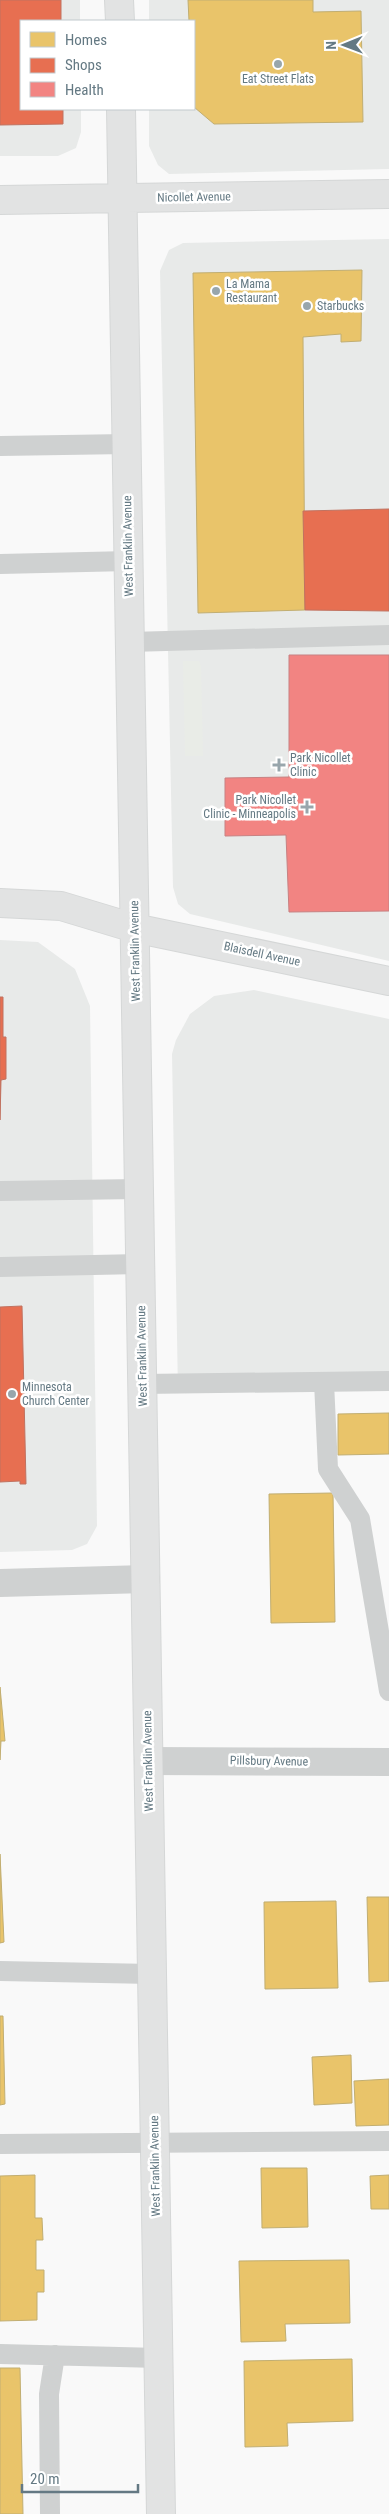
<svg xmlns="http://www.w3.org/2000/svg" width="389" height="2514" viewBox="0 0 389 2514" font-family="'Roboto Condensed',sans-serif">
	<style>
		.built { fill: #e8eae9 }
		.green { fill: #e9ece7 }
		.homes { fill: #e9c46a; stroke: #c1ae72 }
		.shops { fill: #e76f51; stroke: #c07260 }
		.health { fill: #f28482; stroke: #c78182 }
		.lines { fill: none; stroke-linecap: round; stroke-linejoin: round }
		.secondary-casing { stroke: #d5d7d7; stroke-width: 30 }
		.lane { stroke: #cfd1d1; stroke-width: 20 }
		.street { stroke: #cfd1d1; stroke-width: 28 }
		.secondary { stroke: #e2e3e3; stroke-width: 28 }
		.poi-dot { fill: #98a6ac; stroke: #fff; stroke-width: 2 }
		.labels { text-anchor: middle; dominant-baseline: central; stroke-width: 5; stroke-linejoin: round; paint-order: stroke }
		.poi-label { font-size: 12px; fill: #647983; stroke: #fff; text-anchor: start }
		.street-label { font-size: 12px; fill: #647983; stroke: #fff }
	</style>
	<rect width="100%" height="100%" fill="#f9f9f9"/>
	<path class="built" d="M0,0H80V21H21V109H81V132L76,148L58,156H0Z
		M149,0H389V169L169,174L158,165L149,146V109H194V21H149Z
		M389,239V961L190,914L178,904L173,887L160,271L169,250L183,243Z
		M0,940L38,942L75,969L90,1006L97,1526L87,1544L72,1550L0,1552Z
		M254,990L389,1019V1385L178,1392L172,1054L176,1040L190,1014L214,996Z"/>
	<path class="green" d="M183,661H199L201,667L203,756H185Z"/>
	<path class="homes" d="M188,0H313V12L361,11L363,122L214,124L194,107V21H189Z
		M362,270L361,341L341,342V334L303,337L305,610L198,613L193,273Z
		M389,1413V1454L338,1455V1414Z
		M333,1493L335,1622L271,1623L269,1494Z
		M0,1687L5,1741H1L0,1760Z
		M0,1854L4,1942L0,1943Z
		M367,1897H389V1981L369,1982Z
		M336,1901L338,1988L265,1989L264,1902Z
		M0,2016H3L5,2104L0,2105Z
		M351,2055L352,2103L314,2105L312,2057Z
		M389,2079V2125L356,2126L354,2081Z
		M261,2168H307L308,2227L262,2228Z
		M35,2175V2218H42L43,2240H36V2270H44V2292H37V2320L0,2321V2176Z
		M389,2175V2209H371L370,2176Z
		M349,2260L350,2323L285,2324L286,2341L241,2342L239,2261Z
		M352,2359L353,2421L287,2423L288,2446L245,2447L244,2361Z
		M0,2368H20L23,2514H0Z"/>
	<path class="shops" d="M0,0H61V21H21V109H63V124L0,125Z
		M389,509V611L305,610L303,511Z
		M0,997H3V1037H6V1079L1,1080L0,1120Z
		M22,1306L26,1484H20V1481L0,1482V1307Z"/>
	<path class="health" d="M289,655H389V911L289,912L286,835L225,836V778L289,777Z"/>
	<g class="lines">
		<g class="secondary-casing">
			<path id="secondary" d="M119,0L120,21
				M121,109L161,2514
				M0,200L389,194
				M0,903L61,906L134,928L389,981"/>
		</g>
		<path class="lane" d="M0,446L127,444
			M0,564L129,561
			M130,642L389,635
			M0,1191L139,1189
			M0,1267L140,1264
			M324,1382L328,1469L360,1519L389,1691
			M142,1384L389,1381
			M0,1971L152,1974
			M0,2144L389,2141
			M0,2354L159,2358
			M50,2514L49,2394L55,2355"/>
		<path class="street" d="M0,1583L146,1579
			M148,1761L389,1762"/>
		<use href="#secondary" class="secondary"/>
	</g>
	<g class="poi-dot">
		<circle cx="278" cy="64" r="5"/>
		<circle cx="216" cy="291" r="5"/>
		<circle cx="307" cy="306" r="5"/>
		<path d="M276.5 757.5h5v5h5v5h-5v5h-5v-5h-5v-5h5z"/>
		<path d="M304.5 799.5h5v5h5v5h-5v5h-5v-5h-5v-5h5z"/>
		<circle cx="12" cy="1394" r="5"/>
	</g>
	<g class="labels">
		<g class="poi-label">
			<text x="278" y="79" text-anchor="middle">Eat Street Flats</text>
			<text x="226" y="284">La Mama<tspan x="226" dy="14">Restaurant</tspan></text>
			<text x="317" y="306">Starbucks</text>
			<text x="290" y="758">Park Nicollet<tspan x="290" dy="14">Clinic</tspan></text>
			<text x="296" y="800" text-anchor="end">Park Nicollet<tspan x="296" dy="14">Clinic - Minneapolis</tspan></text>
			<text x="22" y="1387">Minnesota<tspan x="22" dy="14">Church Center</tspan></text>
		</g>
		<g class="street-label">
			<text transform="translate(194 197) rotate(-1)">Nicollet Avenue</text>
			<text transform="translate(128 546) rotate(-91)">West Franklin Avenue</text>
			<text transform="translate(135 951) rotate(-91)">West Franklin Avenue</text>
			<text transform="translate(262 954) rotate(12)">Blaisdell Avenue</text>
			<text transform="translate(142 1356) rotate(-91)">West Franklin Avenue</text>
			<text transform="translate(148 1761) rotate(-91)">West Franklin Avenue</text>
			<text transform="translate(269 1761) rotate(1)">Pillsbury Avenue</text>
			<text transform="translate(155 2166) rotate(-91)">West Franklin Avenue</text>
		</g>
	</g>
	<rect x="20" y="20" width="175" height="90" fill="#ffffff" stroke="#c1c9cd"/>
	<rect x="30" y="32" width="25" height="15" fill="#e9c46a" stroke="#c1c9cd"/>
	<text x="65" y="45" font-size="15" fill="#647983">Homes</text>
	<rect x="30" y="58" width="25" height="15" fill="#e76f51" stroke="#c1c9cd"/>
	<text x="65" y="70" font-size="15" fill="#647983">Shops</text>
	<rect x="30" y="82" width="25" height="15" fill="#f28482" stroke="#c1c9cd"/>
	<text x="65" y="95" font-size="15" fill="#647983">Health</text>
	<g transform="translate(344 45) rotate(269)" stroke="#ffffff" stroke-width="4" paint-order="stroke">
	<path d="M0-4L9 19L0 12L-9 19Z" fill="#647983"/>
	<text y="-8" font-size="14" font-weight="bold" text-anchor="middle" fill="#647983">N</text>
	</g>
	<path d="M22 2484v8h116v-8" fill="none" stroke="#647983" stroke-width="2.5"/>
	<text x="30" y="2484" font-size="15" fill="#647983" stroke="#ffffff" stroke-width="4" paint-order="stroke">20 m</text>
</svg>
